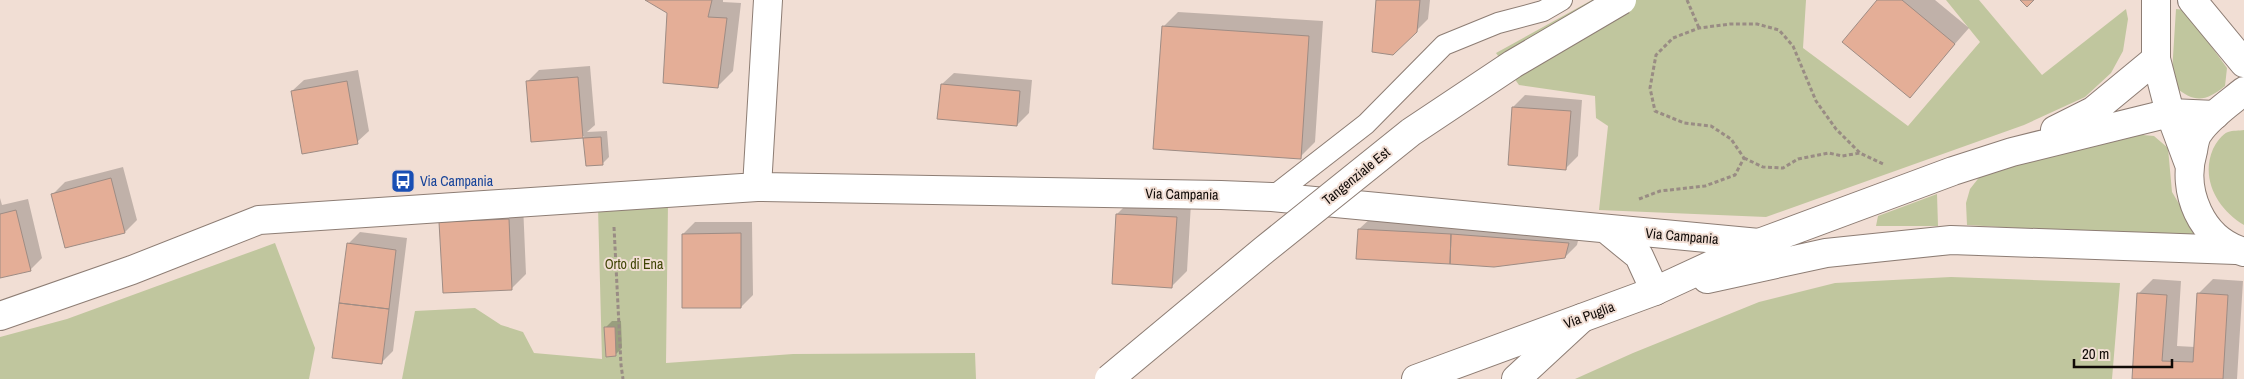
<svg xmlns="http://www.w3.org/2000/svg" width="2244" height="379" viewBox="0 0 2244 379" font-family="'Archivo Narrow',sans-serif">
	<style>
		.green { fill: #c0c69e }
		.shadow { fill: #0003 }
		.building { fill: #e4ae97; stroke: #9e8c84 }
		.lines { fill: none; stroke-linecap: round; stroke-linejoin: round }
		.service-casing { stroke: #8d7d74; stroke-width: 22 }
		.minor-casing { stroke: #8d7d74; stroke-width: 30 }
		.secondary-casing { stroke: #8d7d74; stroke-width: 30 }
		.primary-casing { stroke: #8d7d74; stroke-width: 30 }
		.path { stroke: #998c84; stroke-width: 3; stroke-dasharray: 4 2.5; stroke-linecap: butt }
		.service { stroke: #fff; stroke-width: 20 }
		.minor { stroke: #fff; stroke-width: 28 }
		.secondary { stroke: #fff; stroke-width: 28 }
		.primary { stroke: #fff; stroke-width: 28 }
		.primary-bridge-casing { stroke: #8d7d74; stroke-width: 30; stroke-linecap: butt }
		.primary-bridge { stroke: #fff; stroke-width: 28 }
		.labels { text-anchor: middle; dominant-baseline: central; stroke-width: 4; stroke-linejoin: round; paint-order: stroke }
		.street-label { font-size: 14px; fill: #100a07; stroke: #f1ded4 }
		.transit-label { font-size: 14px; fill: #164399; stroke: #f1ded4; text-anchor: start }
		.park-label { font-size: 14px; fill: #404505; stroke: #f1ded4 }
	</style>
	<rect width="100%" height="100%" fill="#f1ded4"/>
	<path class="green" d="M1592,0H1806L1803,48L1908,126L1980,42L1946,0H1979L2042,75L2126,9L2128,19L2123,51L2111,73L2085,97L2024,125L1766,217L1599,210L1608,126L1596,118L1595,96L1519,85L1496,53Z
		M2176,9L2185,10L2227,68L2225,86C2205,102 2195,103 2175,87L2172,73Z
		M2244,130V225C2218,210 2200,179 2213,149C2216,143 2222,134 2228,132C2233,130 2239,131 2244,130Z
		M2132,134L2154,136L2168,148L2172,192L2200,239L1967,225L1966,203L1970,189L1981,175L2003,164Z
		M1937,194L1938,226H1876L1878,216Z
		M668,203L666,363L793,354L975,353L976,379H402L415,311L475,308L501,325L523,332L534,353L602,359L598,207Z
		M275,243L315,348L309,379H0V337L67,319Z
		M1951,277L2120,283L2112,379H1575L1633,353L1759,302L1835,283Z"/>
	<path class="shadow" d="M648,0H723V2L741,3L733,71L718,86L669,13Z
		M1377,0H1430L1428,19L1416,31Z
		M1878,0H1935L1969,28L1909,96Z
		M1178,12L1323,21L1315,142L1300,157L1163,27Z
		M590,66L595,125L587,132L607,131L609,157L602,164L587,165L584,136L532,141L527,82L539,70Z
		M358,70L369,131L357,142L292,91L304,80Z
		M954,73L1032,80L1029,113L1017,125L942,84Z
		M1525,95L1582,100L1578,156L1566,168L1513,107Z
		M123,167L137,220L125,232L66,247L53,194L65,182Z
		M0,198L2,205L28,199L42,258L30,270L0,277Z
		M1132,199L1191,203L1187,271L1172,286L1117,214Z
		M523,204L526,274L511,289L441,223L456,208Z
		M1371,218L1580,232L1577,245L1565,257L1359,229Z
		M695,222H752L753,295L741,307L683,234Z
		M360,232L407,238L393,351L381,363L348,244Z
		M2153,279L2181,281L2177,346L2195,347L2198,294L2213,279L2243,281L2237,379H2133L2138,294Z
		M612,321H621L622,348L615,355L605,328Z"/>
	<path class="building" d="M645,0H712L708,17L727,18L718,88L663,83L667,13Z
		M1376,0H1420L1417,32L1393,55L1372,52Z
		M1877,0H1902L1955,44L1910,98L1842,42Z
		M2020,0H2034L2027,7Z
		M1162,26L1309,36L1301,159L1153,149Z
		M578,77L583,138L531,142L526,81Z
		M347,81L358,144L302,154L291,91Z
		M941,84L1020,91L1017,126L937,119Z
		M1512,107L1571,111L1566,170L1508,165Z
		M601,137L603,165L586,166L583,138Z
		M111,178L125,233L65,248L51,194Z
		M16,210L31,271L0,278V214Z
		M1116,214L1177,217L1172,288L1112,284Z
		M509,219L512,290L443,293L439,222Z
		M1358,229L1451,234L1450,264L1356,259Z
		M741,233V308H682V234Z
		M1451,234L1569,243L1565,258L1494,267L1450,264Z
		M347,243L396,250L389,309L339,303Z
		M2137,293L2167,295L2162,361L2193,362L2197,293L2228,295L2223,379H2132Z
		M339,303L389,309L382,364L332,358Z
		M604,327H615L616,356L606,357Z"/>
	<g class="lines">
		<g class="service-casing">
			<path id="service" d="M1272,197L1366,124L1444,45L1498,23L1543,11L1562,0"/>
		</g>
		<g class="minor-casing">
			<path id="minor" d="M757,187L768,0
				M1606,229L1639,256L1655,291
				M0,316L132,270L259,220L757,187L1221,195L1272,197L1759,243
				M1516,379L1582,318"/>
		</g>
		<g class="secondary-casing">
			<path id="secondary" d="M2156,0V59L2170,113L2189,164
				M2192,0L2244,63
				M2244,91C2228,104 2210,116 2199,132C2195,137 2194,145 2193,151C2181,191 2201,240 2244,252"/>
		</g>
		<g class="primary-casing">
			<path id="primary" d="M2055,130L2093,111L2156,59
				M1707,279L1826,253L1951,240L2236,250
				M1416,379L1655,291L1759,243L1953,171L2012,152L2170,113L2215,115"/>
		</g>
		<path class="path" d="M1687,0L1699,28
			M1744,158L1763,167L1783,168L1798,159L1829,153L1842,156L1860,153
			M1639,199L1660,191L1705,186L1735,175L1744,158L1731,139L1711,126L1684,123L1655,111L1650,88L1656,55L1673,38L1699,28L1730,24H1757L1779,30L1793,46L1816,101L1836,129L1860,153L1883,164
			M614,227L621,365L623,379"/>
		<use href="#service" class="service"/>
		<use href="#minor" class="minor"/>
		<use href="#secondary" class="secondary"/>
		<use href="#primary" class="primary"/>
		<g class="primary-bridge-casing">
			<path id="primary-bridge" d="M1109,379L1264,250L1411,132L1513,64L1622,0"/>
		</g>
		<use href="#primary-bridge" class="primary-bridge"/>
	</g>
	<defs>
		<g id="bus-square" transform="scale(1.25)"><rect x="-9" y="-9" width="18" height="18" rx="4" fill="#1a4fb4" stroke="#f1ded4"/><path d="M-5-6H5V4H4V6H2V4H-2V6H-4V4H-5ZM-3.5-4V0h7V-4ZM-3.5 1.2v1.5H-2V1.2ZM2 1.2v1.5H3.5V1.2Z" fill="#fff"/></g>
	</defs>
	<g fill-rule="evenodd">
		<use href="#bus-square" x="403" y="181"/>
	</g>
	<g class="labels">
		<g class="street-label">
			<text transform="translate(1356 176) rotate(-39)">Tangenziale Est</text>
			<text transform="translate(1182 194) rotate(1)">Via Campania</text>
			<text transform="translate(1682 236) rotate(5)">Via Campania</text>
			<text transform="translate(1589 315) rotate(-20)">Via Puglia</text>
		</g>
		<g class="transit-label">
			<text x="420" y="181">Via Campania</text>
		</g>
		<g class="park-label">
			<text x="634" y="264">Orto di Ena</text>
		</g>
	</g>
	<path d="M2074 359v8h98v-8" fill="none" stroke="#100a07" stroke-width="2.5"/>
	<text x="2082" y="359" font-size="15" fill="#100a07" stroke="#f1ded4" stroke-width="4" paint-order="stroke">20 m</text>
</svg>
